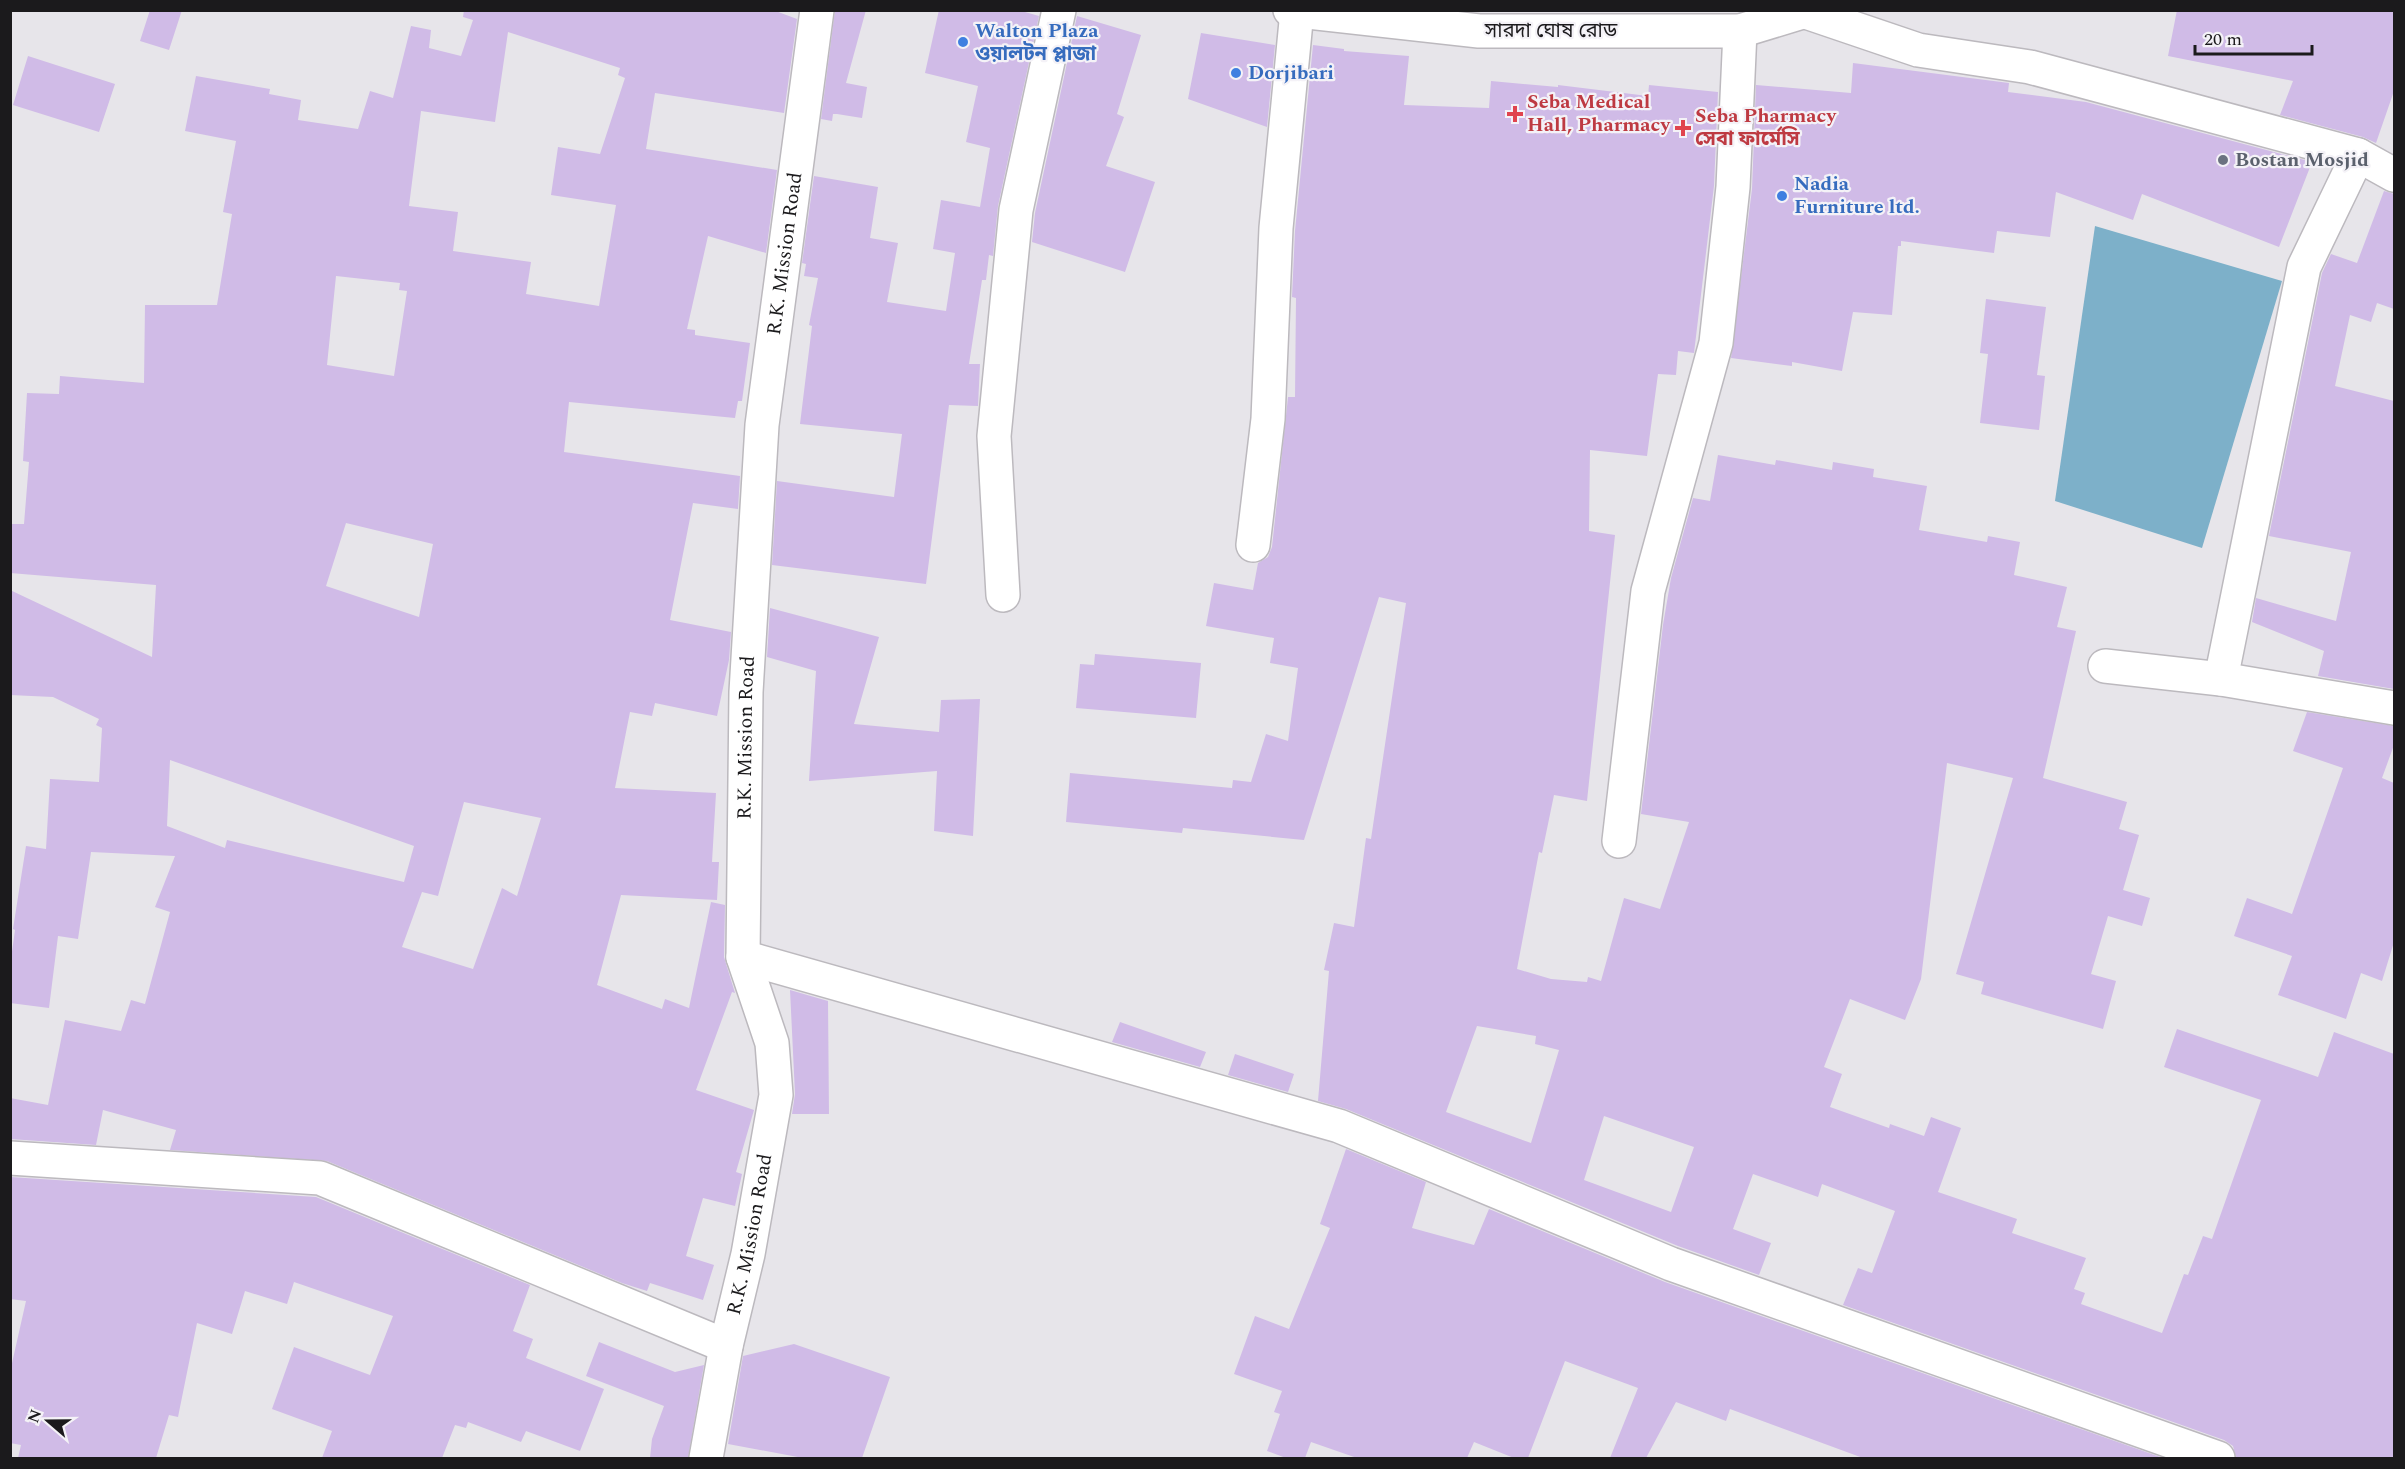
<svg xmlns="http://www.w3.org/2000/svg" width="2405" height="1469" viewBox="0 0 2405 1469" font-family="Spectral,'Noto Sans Bengali',serif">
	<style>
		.water { fill: #7db0c9 }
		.building { fill: #d0bbe7; fill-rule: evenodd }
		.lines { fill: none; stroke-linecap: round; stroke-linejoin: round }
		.minor-casing { stroke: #bcb9be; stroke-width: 36 }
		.major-casing { stroke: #bcb9be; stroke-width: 36 }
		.minor { stroke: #fff; stroke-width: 33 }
		.major { stroke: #fff; stroke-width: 33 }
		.shop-dot { fill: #3f7fe0; stroke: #f4f2f7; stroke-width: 2 }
		.health-dot { fill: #e0444e; stroke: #f4f2f7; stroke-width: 2 }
		.worship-dot { fill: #6b7280; stroke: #f4f2f7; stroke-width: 2 }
		.labels { text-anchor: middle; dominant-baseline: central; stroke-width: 4.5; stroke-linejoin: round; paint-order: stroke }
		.shop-label { font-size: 20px; font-weight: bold; fill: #366cbe; stroke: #f4f2f7; text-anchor: start }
		.street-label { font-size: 20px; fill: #1b1a1c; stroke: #f4f2f7 }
		.health-label { font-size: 20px; font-weight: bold; fill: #be3a42; stroke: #f4f2f7; text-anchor: start }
		.worship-label { font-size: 20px; font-weight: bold; fill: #5b616d; stroke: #f4f2f7; text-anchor: start }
	</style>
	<rect width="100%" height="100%" fill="#e7e5ea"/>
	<path class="water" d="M2095,226L2282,281L2202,548L2055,501Z"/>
	<path class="building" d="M150,10H182L169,50L140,41Z
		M464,10H773L797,19L784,113L655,93L646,149L777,170L766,253L708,236L687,329L695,330V335L750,343L742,401H738L735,418L569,402L564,452L740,476L738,509L693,503L670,620L731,632L729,660L717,716L655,703L652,716L630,712L615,788L716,793L712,862H719L717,900L621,895L597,985L662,1009L665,999L689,1008L711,902L725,905L724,957L735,993L732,992L696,1090L754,1110L736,1172L742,1174L735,1206L703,1198L686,1256L714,1265L703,1300L650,1283L647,1291L622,1283L327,1161L170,1150L176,1130L103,1110L96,1145L10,1139V1098L48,1105L65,1020L121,1031L131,1000L145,1004L170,912L155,907L175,856L91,852L78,939L58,936L49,1008L10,1003V966L15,930L13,929L26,846L46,849L50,779L99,782L102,728L96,725L99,719L53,697L10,695V590L152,657L156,585L10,573V524H24L29,462L23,461L27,393L59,394L60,376L144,383L145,305H217L232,214L223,212L236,141L185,131L196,76L270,89L269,94L301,100L298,120L358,129L370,91L393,98L411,26L431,30L429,48L461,56L473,20L463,17ZM508,32L620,68L618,75L625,78L600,154L558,147L551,195L616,205L599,306L526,294L531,262L453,251L458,212L409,206L421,111L495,122ZM336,276L400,283L399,290L407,291L394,376L327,365ZM346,523L433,544L419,617L326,586ZM170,760L414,846L404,882L227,840L225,848L167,826ZM464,802L541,818L517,896L502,888L473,969L402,947L422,892L438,896Z
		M835,10H866L846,83L867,87L862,118L837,114H833L832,121L821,119Z
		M939,10H1018L1039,16L998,206L993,256L989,255L986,280H982L969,364H980L978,406L949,405L926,584L772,565L777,481L894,497L902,434L800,424L812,326L809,325L818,278L804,276L806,264L802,263L814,176L878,187L870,238L898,243L887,302L946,311L955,253L933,249L941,200L980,207L990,148L966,142L978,86L925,73Z
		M2177,10H2394V91L2376,143L2363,137L2280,115L2293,81L2168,56Z
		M1077,16L1141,35L1117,114L1124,117L1106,166L1155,182L1125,272L1032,242L1035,213Z
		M1201,33L1275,45L1267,127L1188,99Z
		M1313,45L1344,49V51L1409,56L1404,105L1489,108L1491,81L1558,87V85L1648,96L1649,85L1718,92L1714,186L1694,353L1678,351L1676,375L1658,374L1647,456L1590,450L1589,531L1615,535L1587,801L1554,795L1542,853L1539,852L1517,969L1551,979L1587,982L1588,977L1601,981L1624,898L1660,909L1689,822L1641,814L1663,625L1671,578L1693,498L1710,501L1718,455L1775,465L1776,460L1832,470L1833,462L1874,469L1873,477L1927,486L1919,530L1987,542L1988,536L2020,542L2014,575L2067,587L2057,627L2076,631L2043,778L2127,802L2119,829L2139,835L2123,890L2150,898L2142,926L2108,916L2091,974L2116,981L2103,1029L1981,994L1984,982L1956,974L2013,778L1947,763L1921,979L1905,1020L1850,999L1824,1067L1842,1074L1830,1107L1889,1128L1890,1124L1924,1136L1931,1117L1961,1128L1938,1192L2017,1219L2012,1233L2086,1258L2074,1289L2085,1293L2081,1304L2162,1333L2184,1274L2188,1275L2203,1236L2212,1239L2261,1100L2164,1067L2177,1029L2318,1077L2334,1032L2394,1054V1458H2236L2233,1446L2224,1440L1843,1305L1858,1268L1872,1273L1895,1211L1822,1184L1818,1197L1753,1174L1733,1229L1771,1243L1759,1275L1678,1246L1346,1109L1318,1101L1329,971L1324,970L1334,923L1354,927L1366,838L1371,839L1406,603L1379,597L1304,840L1183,828L1182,833L1066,822L1070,773L1232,788L1233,780L1251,782L1266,734L1288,741L1298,668L1270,663L1274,638L1206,626L1214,583L1253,590L1258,563L1268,557L1272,547L1288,397H1295L1296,298L1292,297L1295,231ZM1477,1026L1536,1036L1535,1044L1559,1050L1531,1143L1446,1112ZM1604,1116L1694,1147L1671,1212L1584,1180Z
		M28,56L115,84L99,132L13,105Z
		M1853,63L2009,83L2008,92L2086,102L2312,162L2279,247L2142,194L2133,220L2056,192L2050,237L1997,231L1994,253L1901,241V246H1898L1892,315L1853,312L1842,371L1792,362V366L1731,358L1752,189L1756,85L1851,93Z
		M2384,191L2394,194V309L2377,303L2371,322L2350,315L2335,386L2394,401V689L2318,676L2324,651L2252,622L2256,598L2336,621L2351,552L2269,536L2322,273L2331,254L2357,263Z
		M1986,299L2046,307L2037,375L2045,376L2039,430L1980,423L1988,354L1980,353Z
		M770,608L879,637L854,724L939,732L941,700L980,699L973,836L934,831L937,771L809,781L816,671L767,657Z
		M1095,654L1201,663L1196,718L1076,708L1080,664L1094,665Z
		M2307,712L2394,726V745L2382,778L2394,783V942L2382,981L2361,973L2346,1019L2278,995L2292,956L2234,936L2247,898L2292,914L2343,768L2293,751Z
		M790,990L828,1001L829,1114H792L795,1094Z
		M1120,1022L1206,1052L1200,1067L1112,1042Z
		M1235,1054L1294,1074L1288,1092L1228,1075Z
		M1346,1149L1426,1182L1412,1228L1474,1245L1489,1209L1665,1282L2163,1458H1863L1730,1409L1726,1421L1676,1402L1646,1458H1610L1638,1388L1565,1361L1528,1458H1514L1474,1442L1467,1458H1357L1311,1442L1305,1458H1286L1267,1451L1280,1414L1274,1412L1282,1391L1234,1374L1255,1316L1289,1329L1330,1228L1320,1224Z
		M10,1177L316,1197L530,1285L513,1331L533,1339L526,1358L604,1389L580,1451L526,1431L521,1442L468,1422L466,1428L455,1425L442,1458H322L332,1431L272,1409L294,1347L370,1375L393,1316L294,1282L287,1304L245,1291L232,1334L197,1323L178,1417L169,1415L156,1458H18L21,1445L10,1443V1372L26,1301L10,1299Z
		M599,1342L675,1372L704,1365L688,1458H650L652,1439L664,1406L586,1376Z
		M794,1344L890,1377L862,1458H803L728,1444L743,1356Z"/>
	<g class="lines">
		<g class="minor-casing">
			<g id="minor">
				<path d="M1806,12L1918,50L2030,67L2358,155L2394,175"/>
				<path d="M1253,545L1268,419L1276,228L1297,11"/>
				<path d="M1003,595L994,436L1016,210L1059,10"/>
				<path d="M2105,666L2221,679L2304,267L2358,155"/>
				<path d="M2221,679L2394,708"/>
				<path d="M1619,841L1648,591L1716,343L1733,187L1740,31"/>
				<path d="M743,957L1339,1126L1671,1264L2218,1458"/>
				<path d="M10,1158L320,1178L726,1346"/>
				<path id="s1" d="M706,1458L726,1346L748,1254L776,1095L772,1043L743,957L746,692L762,425L817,10"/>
			</g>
		</g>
		<g class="major-casing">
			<path id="major" d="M1290,10L1479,31H1740L1809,10"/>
		</g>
		<use href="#minor" class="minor"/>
		<use href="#major" class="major"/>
	</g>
	<g class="shop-dot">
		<circle cx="963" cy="42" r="6"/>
		<circle cx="1236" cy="73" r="6"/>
		<circle cx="1782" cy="196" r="6"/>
	</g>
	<g class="health-dot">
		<path d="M1512 105h6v6h6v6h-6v6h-6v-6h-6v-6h6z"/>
		<path d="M1680 119h6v6h6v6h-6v6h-6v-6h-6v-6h6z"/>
	</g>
	<circle class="worship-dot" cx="2223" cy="160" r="6"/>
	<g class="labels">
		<g class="shop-label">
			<text x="975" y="31">Walton Plaza<tspan x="975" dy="23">ওয়ালটন প্লাজা</tspan></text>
			<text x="1248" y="73">Dorjibari</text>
			<text x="1794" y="184">Nadia<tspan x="1794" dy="23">Furniture ltd.</tspan></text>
		</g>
		<g class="street-label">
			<text x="1551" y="31">সারদা ঘোষ রোড</text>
			<text stroke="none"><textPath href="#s1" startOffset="1218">R.K. Mission Road</textPath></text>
			<text stroke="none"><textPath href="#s1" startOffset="732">R.K. Mission Road</textPath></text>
			<text stroke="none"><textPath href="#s1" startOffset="228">R.K. Mission Road</textPath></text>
		</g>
		<g class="health-label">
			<text x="1527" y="102">Seba Medical<tspan x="1527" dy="23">Hall, Pharmacy</tspan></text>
			<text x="1695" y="116">Seba Pharmacy<tspan x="1695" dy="23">সেবা ফার্মেসি</tspan></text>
		</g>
		<g class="worship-label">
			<text x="2235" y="160">Bostan Mosjid</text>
		</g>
	</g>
	<rect width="2405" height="1469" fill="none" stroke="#1b1a1c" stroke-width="24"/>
	<g transform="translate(48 1421) rotate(290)" stroke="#f4f2f7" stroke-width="4.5" paint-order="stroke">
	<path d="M0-4.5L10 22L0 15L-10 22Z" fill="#1b1a1c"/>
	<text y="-9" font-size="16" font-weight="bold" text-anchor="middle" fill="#1b1a1c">N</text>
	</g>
	<path d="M2195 45v9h117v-9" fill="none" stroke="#1b1a1c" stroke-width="3"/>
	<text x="2204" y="45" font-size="18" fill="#1b1a1c" stroke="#f4f2f7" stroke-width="4.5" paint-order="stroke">20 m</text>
</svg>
